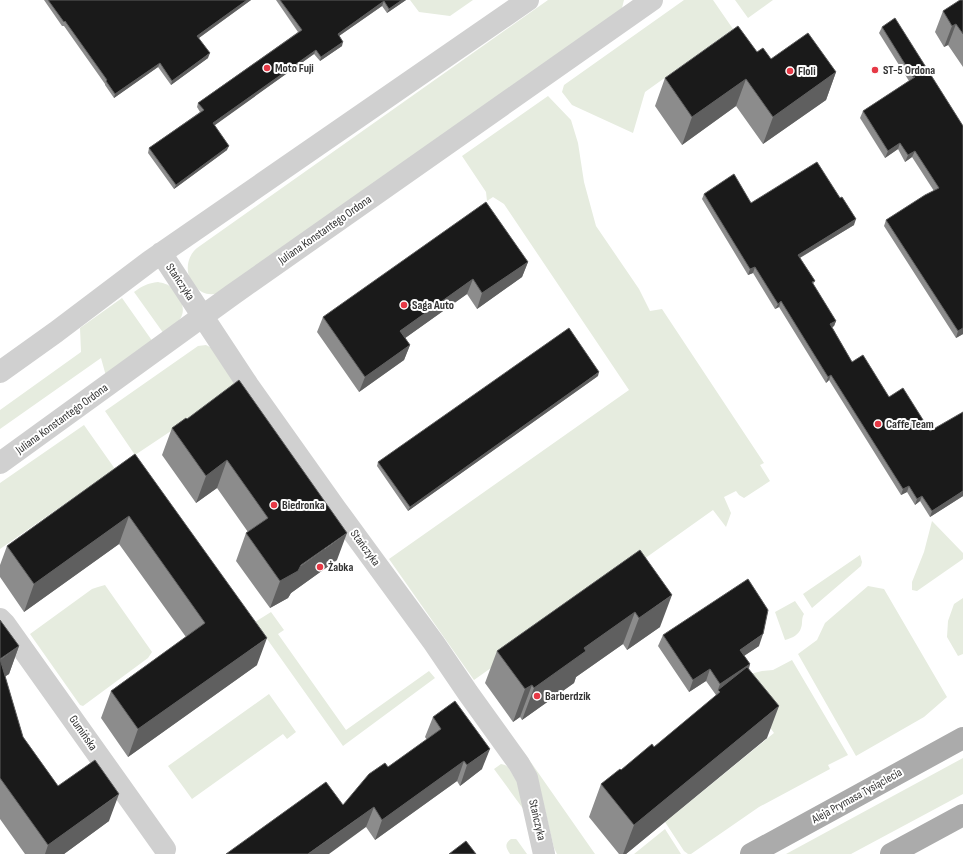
<svg xmlns="http://www.w3.org/2000/svg" width="963" height="854" viewBox="0 0 963 854" font-family="'Sofia Sans Condensed',sans-serif">
	<style>
		.green { fill: #e6ecdf }
		.lines { fill: none; stroke-linecap: round; stroke-linejoin: round }
		.minor { stroke: #d0d0d0; stroke-width: 22 }
		.major { stroke: #ababab; stroke-width: 22 }
		.wall { fill: #8c8c8c }
		.shaded-wall { fill: #5f5f5f }
		.building { fill: #1a1a1a; stroke: #5f5f5f }
		.poi-dot { fill: #e63946; stroke: #fff; stroke-width: 1.5 }
		.labels { text-anchor: middle; dominant-baseline: central; stroke-width: 4; stroke-linejoin: round; paint-order: stroke }
		.poi-label { font-size: 12px; font-weight: bold; fill: #333; stroke: #fff; text-anchor: start }
		.street-label { font-size: 12px; fill: #333; stroke: #fff }
	</style>
	<rect width="100%" height="100%" fill="#fff"/>
	<path class="green" d="M410,0H473L450,16L419,12Z
		M548,0H624L622,8L616,14L218,294C212,294 207,295 202,292C185,282 183,260 197,248Z
		M684,0H713L733,29L645,92L633,133L572,105L562,92L564,85Z
		M735,0H773L748,18Z
		M548,96L571,120L578,143L584,182L596,226L639,289L650,311L662,309L764,463L760,465L770,481L744,498L739,495L736,491L724,497L731,513L726,527L713,510L474,680L389,559L629,390L504,204L493,197L487,201L486,192L462,156Z
		M158,282C163,283 168,284 172,288C180,296 187,309 180,319C177,324 168,330 164,334L134,292C142,286 148,283 158,282Z
		M122,298L153,342L106,376L101,358L0,429V410L81,352L80,328Z
		M216,343L237,387L135,455L105,411L198,346L206,345L210,347Z
		M84,425L115,469L0,549V483Z
		M932,521L963,553V559L917,591L912,590V582L924,552Z
		M860,555L862,562L861,566L812,608L803,594Z
		M105,585L152,652L148,658L83,706L80,705L30,634L92,589L98,587Z
		M868,586L884,589L947,697L924,717L856,756L798,654L817,640L825,623Z
		M963,598V654L958,656L947,637L948,621L954,604Z
		M795,601L804,614C801,619 803,623 801,628C799,635 792,638 785,640L775,612Z
		M271,612L284,630L278,634L346,730L429,671L435,678L343,746L255,622Z
		M792,660L848,755L828,765L830,769L759,807L691,854H688L684,851L665,822L774,733L737,682L746,675L762,671L773,670Z
		M269,694L296,732L287,739L283,734L192,799L168,766Z
		M523,751L595,854H557L554,848L539,785Z
		M963,758V794L851,854H786Z
		M501,764L505,765L508,767L519,785L524,810L494,769Z
		M665,829L681,854H634Z
		M511,839H516L517,840L527,854H510C506,848 504,844 511,839Z"/>
	<g class="lines">
		<path class="minor" d="M161,253L248,385L336,509L434,643L468,693L519,764L527,778L544,854
			M0,372L56,332L150,261L528,0
			M0,463L232,295L652,0
			M0,619L5,624L165,849"/>
		<path class="major" d="M751,854L963,738
			M891,854L963,815"/>
	</g>
	<path class="wall" d="M44,0H251L199,38L208,58L171,85L158,67L114,98L105,85V84L64,26H62Z
		M276,0H406L387,13L382,6L339,36L342,46L320,61L314,54L214,125L227,150L174,189L148,153L149,148L200,112L197,107L198,103L298,32Z
		M963,0V67L948,45L944,47L935,32L943,11Z
		M882,27L963,126V334L956,338L884,226L886,220L934,191L912,157L905,162L898,149L885,158L860,118L863,111L909,81L879,33Z
		M757,52L771,59L836,72L826,100L763,144L736,106L682,145L655,106L665,78Z
		M704,194L751,203L854,225L800,258L815,281L813,284L836,321L834,326L832,327L852,362L889,397L963,496L930,517L920,501L915,505L907,492L901,495L829,380L826,383L779,307L775,309L753,273L748,275L702,199Z
		M528,262L522,277L477,309L467,294L405,338L410,345L404,360L359,392L317,332L323,317Z
		M598,376L408,511L377,466L378,462Z
		M186,418L337,560L291,593L288,598L270,608L236,561L246,533L248,532L217,488L196,503L162,455L172,428Z
		M135,454L257,665L128,757L101,718L111,691L186,637L119,544L24,612L0,577V565L7,546Z
		M640,550L660,627L627,650L623,644L576,677L574,683L522,720L520,717L513,722L485,683L497,651Z
		M0,620L19,646L9,674L5,676L23,737L58,786L109,821L64,854H25L0,819Z
		M663,635L759,646L744,656L750,664L749,669L767,738L626,854H619L589,817L601,784L654,747L717,695H716L706,681L689,692L658,646Z
		M433,717L482,769L460,786L457,781L375,840L366,827L343,805L388,767L427,740L425,737Z"/>
	<path class="shaded-wall" d="M247,0H251L196,40L197,36Z
		M402,0H406L387,13L389,9Z
		M384,1L382,6L336,38L338,34Z
		M956,24L948,45L944,47L952,26Z
		M343,42L342,46L320,61L321,57Z
		M316,50L314,54L211,128L213,123Z
		M210,53L208,58L171,85L172,81Z
		M160,63L158,67L114,98L115,94Z
		M836,72L826,100L763,144L773,117Z
		M746,79L736,106L682,145L692,117Z
		M900,143L898,149L885,158L888,151Z
		M229,146L227,150L174,189L176,185Z
		M915,151L912,157L905,162L908,155Z
		M856,219L854,225L796,260L798,255Z
		M528,262L522,277L477,309L482,293Z
		M755,267L753,273L748,275L750,269Z
		M473,279L467,294L394,346L400,331Z
		M781,301L779,307L775,309L778,304Z
		M836,321L834,326L828,330L830,324Z
		M963,328V334L956,338L958,331Z
		M410,345L404,360L359,392L365,377Z
		M599,372L598,376L408,511L410,507Z
		M831,375L829,380L826,383L828,377Z
		M227,460L217,488L196,503L206,476Z
		M909,486L907,492L901,495L903,489Z
		M963,491V496L930,517L932,511Z
		M922,496L920,501L915,505L917,499Z
		M129,516L119,544L24,612L34,584Z
		M347,533L337,560L291,593L288,598L270,608L280,581Z
		M672,595L660,627L627,650L639,618Z
		M635,612L623,644L576,677L574,683L522,720L534,688L584,648Z
		M763,634L759,646L736,661L740,650Z
		M267,638L257,665L128,757L138,729Z
		M19,646L9,674L0,680V660Z
		M750,664L746,675L718,690L716,695L720,684Z
		M710,669L706,681L689,692L693,680Z
		M532,685L520,717L513,722L525,689Z
		M779,706L767,738L626,854H623L634,825Z
		M490,749L482,769L460,786L467,765Z
		M464,761L457,781L375,840L382,820Z
		M119,794L109,821L64,854H45L48,845Z
		M374,807L366,827L329,854H308Z"/>
	<path class="building" d="M48,0H247L197,36L210,53L172,81L160,63L115,94L106,81L107,80L65,21L64,22Z
		M280,0H402L389,9L384,1L338,34L343,42L321,57L316,50L213,123L229,146L176,185L149,148L204,110L198,103L302,30Z
		M960,0H963V34L956,24L952,26L943,11Z
		M895,18L963,126V328L958,331L886,220L925,195L939,188L915,151L908,155L900,143L888,151L863,111L915,77H913L882,27Z
		M738,26L757,52L763,48L771,59L808,33L836,72L773,117L746,79L692,117L665,78Z
		M817,162L840,198L842,197L856,219L798,255L815,281L812,282L836,321L830,324L852,362L863,355L889,397L903,388L930,431L963,412V491L932,511L922,496L917,499L909,486L903,489L831,375L828,377L781,301L778,304L755,267L750,269L704,194L734,174L751,203Z
		M486,202L528,262L482,293L473,279L400,331L410,345L365,377L323,317Z
		M569,328L599,372L410,507L378,462Z
		M239,380L347,533L301,565L298,571L280,581L246,533L268,518L227,460L206,476L172,428L186,418L187,419Z
		M135,454L267,638L138,729L111,691L205,623L129,516L34,584L7,546Z
		M640,550L672,595L639,618L635,612L584,648L586,651L534,688L532,685L525,689L497,651Z
		M748,579L768,610L763,634L740,650L750,664L720,684L710,669L693,680L663,635Z
		M0,620L19,646L0,659L23,737L58,786L95,760L119,794L48,845L0,778Z
		M747,667L779,706L634,825L601,784L620,769L621,770L652,744L654,747L720,692L718,690Z
		M455,701L490,749L467,765L464,761L382,820L374,807L308,854H226L326,782L343,805L369,774L385,763L388,767L441,729L433,717Z
		M466,841L476,854H449Z"/>
	<g class="poi-dot">
		<circle cx="267" cy="68" r="4"/>
		<circle cx="875" cy="70" r="4"/>
		<circle cx="790" cy="71" r="4"/>
		<circle cx="404" cy="305" r="4"/>
		<circle cx="878" cy="424" r="4"/>
		<circle cx="274" cy="505" r="4"/>
		<circle cx="320" cy="567" r="4"/>
		<circle cx="537" cy="696" r="4"/>
	</g>
	<g class="labels">
		<g class="poi-label">
			<text x="275" y="68">Moto Fuji</text>
			<text x="883" y="70">ST-5 Ordona</text>
			<text x="798" y="71">Floli</text>
			<text x="412" y="305">Saga Auto</text>
			<text x="886" y="424">Caffe Team</text>
			<text x="282" y="505">Biedronka</text>
			<text x="328" y="567">Żabka</text>
			<text x="545" y="696">Barberdzik</text>
		</g>
		<g class="street-label">
			<text transform="translate(325 230) rotate(-35)">Juliana Konstantego Ordona</text>
			<text transform="translate(180 282) rotate(56)">Stańczyka</text>
			<text transform="translate(62 419) rotate(-36)">Juliana Konstantego Ordona</text>
			<text transform="translate(365 548) rotate(54)">Stańczyka</text>
			<text transform="translate(83 733) rotate(55)">Gumińska</text>
			<text transform="translate(857 796) rotate(-29)">Aleja Prymasa Tysiąclecia</text>
			<text transform="translate(537 820) rotate(77)">Stańczyka</text>
		</g>
	</g>
</svg>
